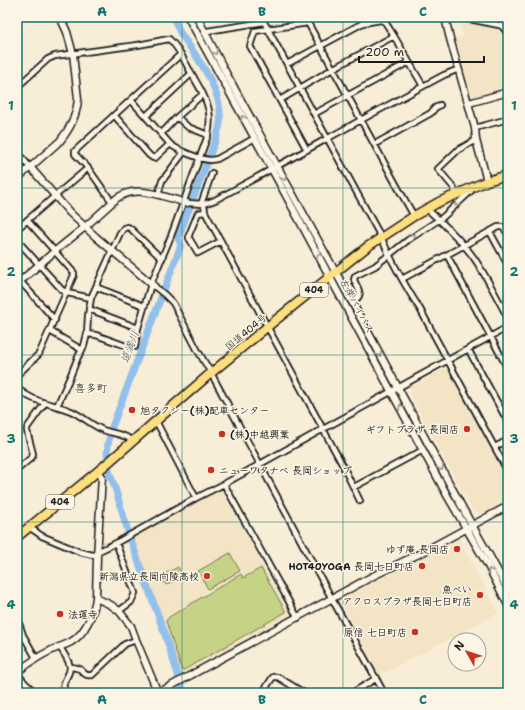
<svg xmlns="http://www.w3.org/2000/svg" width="525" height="710" viewBox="0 0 525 710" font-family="'Shantell Sans','Klee One',sans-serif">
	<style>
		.built { fill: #f4e4c6 }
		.green { fill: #c6d387; stroke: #717852 }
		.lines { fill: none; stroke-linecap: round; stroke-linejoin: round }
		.river { stroke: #91c0ec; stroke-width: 7 }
		.street-casing { stroke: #1c1c1c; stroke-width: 8 }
		.secondary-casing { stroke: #1c1c1c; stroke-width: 9 }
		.highway-casing { stroke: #1c1c1c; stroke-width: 11 }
		.street { stroke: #fcf5e5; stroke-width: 4.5 }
		.secondary { stroke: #fcf5e5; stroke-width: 6 }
		.highway { stroke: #fedf80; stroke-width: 8 }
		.oneway { stroke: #97938b }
		.grid { fill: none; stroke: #0f766e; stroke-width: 1; stroke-opacity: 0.55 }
		.poi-dot { fill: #c8321e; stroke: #fcf5e5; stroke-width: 1.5 }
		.labels { text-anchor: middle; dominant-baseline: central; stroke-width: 3; stroke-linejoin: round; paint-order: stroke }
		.shield { fill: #fcf5e5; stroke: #5f5d58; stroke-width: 1 }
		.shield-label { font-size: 9px; font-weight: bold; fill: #1c1c1c }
		.street-label { font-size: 10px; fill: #1c1c1c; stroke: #fcf5e5 }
		.poi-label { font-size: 10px; font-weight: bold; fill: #1c1c1c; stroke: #fcf5e5; text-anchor: end }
		.water-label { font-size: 11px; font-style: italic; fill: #455565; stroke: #fcf5e5 }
		.neighbourhood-label { font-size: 11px; fill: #1c1c1c; stroke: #fcf5e5 }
		.neatline { fill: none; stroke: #0f766e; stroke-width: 1.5 }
		.grid-label { font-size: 13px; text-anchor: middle; font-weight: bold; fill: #0f766e }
	</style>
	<rect width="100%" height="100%" fill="#f8edd7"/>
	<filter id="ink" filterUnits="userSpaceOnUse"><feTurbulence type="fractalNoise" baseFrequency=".025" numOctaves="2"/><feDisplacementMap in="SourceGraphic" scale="8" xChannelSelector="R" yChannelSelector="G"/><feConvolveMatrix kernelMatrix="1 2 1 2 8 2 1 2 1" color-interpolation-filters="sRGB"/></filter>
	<g filter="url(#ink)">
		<path class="built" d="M472,17H508V29L503,22Z
			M459,19L499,27L503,29L508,36V89L472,99L469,97L462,69L455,39L463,36Z
			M444,369L451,371L508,482V501L483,514L473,511L410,395L412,387Z
			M220,489L291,614L181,676L132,537Z
			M458,539L460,541L488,594L498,611L497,614L380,675L342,604L341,600L369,584L423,558Z"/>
		<path class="green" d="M230,553L240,571L208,589L198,571Z
			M178,567L183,576L166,585L161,576Z
			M261,568L286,612L182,671L166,621L169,617L241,574L243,578Z"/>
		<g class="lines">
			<path class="river" d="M173,17C176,23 178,29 181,34C198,59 224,91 220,124C219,128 218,132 217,136L178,238L181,245L112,427L108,444L107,453L109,471L115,488L130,538L163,629L184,693"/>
			<g class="street-casing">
				<path id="street" d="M459,17L499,25L502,26L508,34
					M207,31L264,22L381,237C392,262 405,286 420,309L508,472
					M287,64L363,23L381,20L385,22L394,36L423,86
					M17,87L48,59L55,56L138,45L169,39C179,47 186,65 193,76C198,85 204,94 207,104C211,114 210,125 208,135L171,236L151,284L138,328L135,347H129L96,335L87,334
					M131,100L170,144
					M280,100L334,68L394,36
					M314,114L409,62
					M114,115L149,155L153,158H155L170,144C177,150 201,160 211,160C212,160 215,159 217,159L255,138
					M146,116L191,74
					M177,117L188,127L208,135
					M475,128L508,119
					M161,134L177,117L203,94
					M375,144L431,113L435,108L440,105
					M307,150L250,46L255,31L308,23L397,186L414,216
					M17,152L30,167
					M158,195L162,181L184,152
					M456,195L454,188L438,169L458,150L476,140
					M112,202L88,168L75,154V151L181,54
					M187,203L204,204L215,200C291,159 367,116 444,75L459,69
					M201,204L212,173
					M204,204L205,212L341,462L360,501
					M427,209C444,224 461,240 474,258C487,277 497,298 508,318
					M205,212L198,213L189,235V238L198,253L221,241
					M17,229L55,196L88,168
					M490,232L508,265
					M17,240L62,290L67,293L91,298
					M447,255L508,369
					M402,279L498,227H502L508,233
					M20,281L55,320
					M154,286L165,295L173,303L198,351L211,373L332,599L384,693
					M96,287L144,306
					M352,302C365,295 358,290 354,280L355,276L375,266L408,240L443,217L471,191
					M89,309L138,328
					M50,331L82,350
					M468,349L508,422
					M17,375L39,354L74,275V273L27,220
					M17,388C33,403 52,403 71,411C82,416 90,424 101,429C111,434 124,433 133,441
					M57,406L70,377L78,357L84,346L87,334L88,316L91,298L120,233L124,228L128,227L131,229L162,259
					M156,421L196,498
					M495,447L508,440
					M17,470L32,457L33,454L27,431V428L45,403
					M224,484L298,618
					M354,487L423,450
					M29,527L42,536L80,552L97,556
					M116,543L135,593L131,602L119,611
					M97,552L116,543L196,498L224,484L508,327
					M17,617L23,635L36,658
					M60,647C63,653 70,661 70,668C69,679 59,681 66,693
					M70,667C73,667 77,668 80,669C84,673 85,676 92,675L125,644L136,640
					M17,673L25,683L36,693
					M266,693L263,692L273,677H278L304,693
					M352,693L377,678"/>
			</g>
			<g class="secondary-casing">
				<path id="secondary" d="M188,17L275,175L448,497L487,564L508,605
					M197,17L226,73L352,302L468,518L489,555L508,590
					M445,17L449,35L475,128L476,140L487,181
					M469,103L508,92
					M30,167L70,213L96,237L154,286
					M17,179L60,141C70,129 77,115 78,99L73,54L67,32L60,17
					M17,284L55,251L85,227L117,198C122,195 126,193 132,192C147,189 171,199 187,203
					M98,470L102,477L97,556L96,598L111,605L119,611L131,626L136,640L158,693L373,576L423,552L508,506
					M17,672C27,665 37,657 48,652C55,648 63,646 71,642C85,634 94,613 96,598"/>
			</g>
			<g class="highway-casing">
				<path id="highway" d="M17,537L103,467L211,373L267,327L367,247L414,216L439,202L487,181L508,175"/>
			</g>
			<use href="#street" class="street"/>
			<use href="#secondary" class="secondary"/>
			<use href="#highway" class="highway"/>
		</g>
		<defs><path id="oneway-chevron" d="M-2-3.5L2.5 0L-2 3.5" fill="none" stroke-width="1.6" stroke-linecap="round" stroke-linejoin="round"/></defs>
		<g class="oneway">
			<use href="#oneway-chevron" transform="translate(215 52) rotate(63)"/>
			<use href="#oneway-chevron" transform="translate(243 118) rotate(-119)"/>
			<use href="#oneway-chevron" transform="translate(284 178) rotate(62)"/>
			<use href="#oneway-chevron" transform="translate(457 204) rotate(136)"/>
			<use href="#oneway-chevron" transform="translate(413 236) rotate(-33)"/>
			<use href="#oneway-chevron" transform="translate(319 256) rotate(-118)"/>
			<use href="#oneway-chevron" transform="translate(379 354) rotate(62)"/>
			<use href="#oneway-chevron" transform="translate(401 407) rotate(-118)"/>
			<use href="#oneway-chevron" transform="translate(441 468) rotate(62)"/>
			<use href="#oneway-chevron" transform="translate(490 571) rotate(-117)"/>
		</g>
	</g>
	<path class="grid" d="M182,17V693M343,17V693M17,188H508M17,355H508M17,522H508"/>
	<g class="poi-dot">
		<circle cx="132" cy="410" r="4"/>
		<circle cx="467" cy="429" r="4"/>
		<circle cx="222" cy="434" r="4"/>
		<circle cx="211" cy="470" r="4"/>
		<circle cx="457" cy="549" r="4"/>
		<circle cx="422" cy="566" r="4"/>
		<circle cx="207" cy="576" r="4"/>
		<circle cx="480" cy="595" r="4"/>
		<circle cx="60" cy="614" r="4"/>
		<circle cx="415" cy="632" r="4"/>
	</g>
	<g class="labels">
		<g class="shield">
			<rect x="300" y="283" width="28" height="14" rx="3"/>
			<rect x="46" y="495" width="28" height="14" rx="3"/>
		</g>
		<g class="shield-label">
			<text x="314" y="290">404</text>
			<text x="60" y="502">404</text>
		</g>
		<g class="street-label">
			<text transform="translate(357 306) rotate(62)">左岸バイパス</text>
			<text transform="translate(246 332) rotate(-40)">国道404号</text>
		</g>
		<g class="poi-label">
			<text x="140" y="410" text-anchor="start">旭タクシー(株)配車センター</text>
			<text x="459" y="429">ギフトプラザ 長岡店</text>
			<text x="230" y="434" text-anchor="start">(株)中越興業</text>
			<text x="219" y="470" text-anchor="start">ニューワタナベ 長岡ショップ</text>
			<text x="449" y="549">ゆず庵 長岡店</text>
			<text x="414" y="566">HOT40YOGA 長岡七日町店</text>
			<text x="199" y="576">新潟県立長岡向陵高校</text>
			<text x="472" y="589">魚べい<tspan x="472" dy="12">アクロスプラザ長岡七日町店</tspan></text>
			<text x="68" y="614" text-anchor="start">法蓮寺</text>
			<text x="407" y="632">原信 七日町店</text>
		</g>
		<g class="water-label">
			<text transform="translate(130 347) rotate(-69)">道満川</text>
		</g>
		<g class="neighbourhood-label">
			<text x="91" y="388">喜多町</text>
		</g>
	</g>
	<rect width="525" height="710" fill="none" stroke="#fcf5e5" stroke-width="44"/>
	<g transform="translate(467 652) rotate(309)"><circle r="19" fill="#fcf5e5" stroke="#a29e95"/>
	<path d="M0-3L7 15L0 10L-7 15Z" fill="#c8321e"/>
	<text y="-6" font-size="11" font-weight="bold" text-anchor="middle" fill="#1c1c1c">N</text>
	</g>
	<path d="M359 56v6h125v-6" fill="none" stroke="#1c1c1c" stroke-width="2"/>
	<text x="365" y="56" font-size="12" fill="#1c1c1c" stroke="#fcf5e5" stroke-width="3" paint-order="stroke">200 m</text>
	<rect x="22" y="22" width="481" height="666" class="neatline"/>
	<g class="grid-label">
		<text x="102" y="16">A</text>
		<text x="262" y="16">B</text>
		<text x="423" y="16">C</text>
		<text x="11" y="110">1</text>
		<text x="514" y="110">1</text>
		<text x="11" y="276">2</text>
		<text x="514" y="276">2</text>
		<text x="11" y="443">3</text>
		<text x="514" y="443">3</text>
		<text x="11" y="609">4</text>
		<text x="514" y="609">4</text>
		<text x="102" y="704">A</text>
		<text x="262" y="704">B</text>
		<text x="423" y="704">C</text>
	</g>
</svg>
